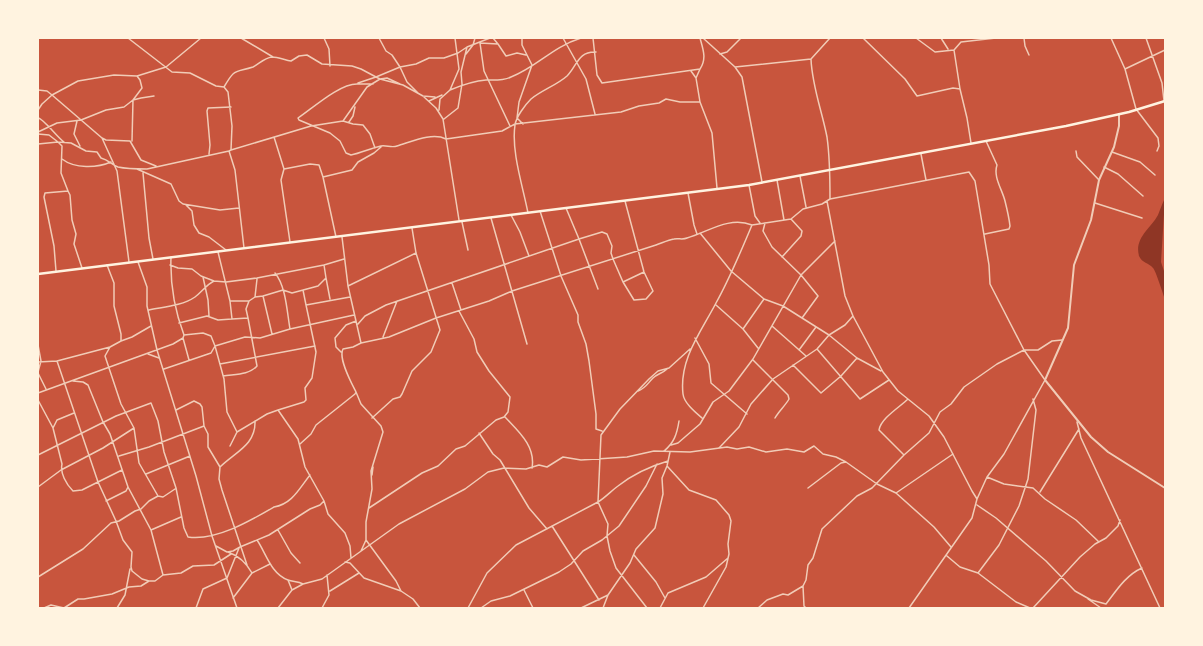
<svg xmlns="http://www.w3.org/2000/svg" width="1203" height="646" viewBox="0 0 1203 646" font-family="'Fira Sans',sans-serif">
	<style>
		.water { fill: #8f3625 }
		.lines { fill: none; stroke-linecap: round; stroke-linejoin: round }
		.minor { stroke: #f1ccb7; stroke-width: 1.5 }
		.tertiary { stroke: #f1ccb7; stroke-width: 2 }
		.primary { stroke: #fff3e0; stroke-width: 2.5 }
	</style>
	<rect width="100%" height="100%" fill="#c8553d"/>
	<path class="water" d="M1165,198L1161,262L1165,274V300C1164,296 1155,269 1153,268C1149,263 1142,263 1139,256C1134,238 1151,228 1158,215C1160,210 1162,204 1165,198Z"/>
	<g class="lines">
		<path class="minor" d="M128,38L172,72L190,73L216,86L224,87L228,92L232,126L231,150L229,151L235,170L244,248
			M241,38L273,57
			M324,38L329,49L330,66
			M379,38L386,51L392,55L400,67L407,82L418,93
			M493,38L498,44
			M522,38V45L532,65
			M563,38L586,79L595,114
			M593,38L597,75L602,83L700,69C707,59 703,49 700,38
			M703,38L735,67L742,77L762,182
			M863,38L905,79L917,96L953,88L960,89L967,118L971,143
			M916,38L935,52L954,50L961,42L996,38
			M941,38L948,49
			M1024,38L1025,46L1029,55
			M1111,38L1125,69L1136,109L1158,138L1159,146L1157,151
			M1146,38L1162,83L1164,101
			M480,43L484,71L510,126
			M480,43L498,44L506,56L517,53L526,55
			M954,50L960,89
			M466,54L473,45L475,38
			M720,54L727,52L741,38
			M811,59C812,86 822,111 827,137C830,158 830,178 830,199
			M735,67L811,59L830,38
			M1125,69L1165,50
			M691,71L696,78L700,69
			M358,83L376,77L380,79L387,78L400,84
			M373,84C368,84 363,84 357,84C339,84 313,108 298,118L299,120L330,133L340,141L346,153L351,155C361,153 371,148 381,146C386,145 392,148 397,146C411,142 432,132 446,139L502,131L515,124L621,112L639,106L659,103L666,99L680,102H700L696,78
			M224,87C235,68 234,73 253,67C259,64 264,58 272,57C278,57 285,60 291,61L299,56L307,55L322,64L352,66L361,69L376,77L400,67L416,64L429,58H444L458,53L467,47L490,38
			M38,90L47,91L52,95L42,104L38,110
			M450,90C462,85 473,81 486,80C494,80 503,81 511,77C537,67 552,47 581,38
			M424,97L436,108L443,119L459,220
			M429,101L442,95
			M700,102L712,133L717,188
			M439,110L440,99L450,90L459,69L455,38
			M38,118C44,119 57,137 64,142
			M444,119L458,108L462,84L461,72L467,47
			M77,121L74,134L80,146
			M343,121L353,124L363,125L370,134L375,148
			M349,122L353,116L355,107
			M523,124L517,118L519,102L532,65
			M38,132L57,123L81,120L106,110L124,107L133,100L141,98L154,96
			M38,134L49,135L58,142L71,143L86,151L97,152L101,158C109,160 112,165 118,167C127,169 138,169 147,169L229,151
			M274,137L284,169L310,164L319,165L323,177L336,237
			M102,138L117,171L129,262
			M132,141L133,100L142,88L140,80L137,76
			M38,144L58,142L62,146L61,173L68,191L45,193L44,197L54,246L56,271
			M231,150L311,126L343,121L367,87L380,79L403,85L423,96L435,97
			M1076,151L1077,157L1099,180
			M1112,152L1140,162L1155,175
			M209,154L210,145L207,111L208,108L231,107
			M921,154L926,180
			M62,159C75,169 97,168 111,162
			M156,166L141,160L130,141L106,140L102,138L52,95L78,81L114,75L137,76L166,67L201,38
			M1104,167L1118,174L1143,196
			M137,169L171,184L179,201L183,204L220,210L239,208
			M284,169L281,180L290,242
			M143,173L149,238L153,259
			M800,176L806,207
			M323,177L352,170L358,162L374,153L381,147
			M777,180L784,220
			M749,185L755,216L760,223
			M68,191L70,195L72,220L76,234L74,244L82,268
			M688,193L694,225L697,234
			M827,201L845,296L853,316L883,372L898,391L929,416L944,437L972,491L977,499
			M1095,203L1142,218
			M186,205L192,211L194,225L199,233L209,237L226,250
			M540,211L561,276L578,315V322L586,344L589,361L596,414V429L602,431
			M528,213C523,187 511,151 515,125C516,117 525,105 531,99C542,90 557,85 567,76C577,66 578,51 596,52
			M511,215L520,232L529,256
			M491,218L527,344
			M462,222L468,250
			M765,223L763,231L772,247L801,275L818,296L802,318
			M700,233L731,271L764,299L783,306L829,335L857,358L881,371
			M985,234L1009,229L1010,226C1009,217 1007,209 1005,201C1002,189 993,177 997,165L986,141
			M342,237L348,286L361,343
			M171,257C170,285 174,309 184,335
			M782,257L801,236L802,231L791,219
			M138,262L147,287V306L157,350L196,476L212,536L237,608
			M107,265L114,283V306L121,334V341L110,347L105,356L121,404L134,428L139,463L158,496
			M170,265L178,268L192,269L201,276L214,281L226,282L257,278L324,265
			M275,273C286,286 287,312 290,329
			M203,277L208,300L209,316
			M326,278L330,299
			M623,282L644,272
			M452,283L461,310
			M348,286L416,253
			M598,289L579,239L602,232L607,234L612,246L611,253L613,259L623,282L634,300L646,299L653,291L644,272L625,201
			M303,290L306,305
			M255,297L257,279
			M230,301H249L255,297L263,296
			M716,305L743,329L758,348
			M149,310C163,307 182,306 195,297C202,292 206,285 214,281
			M248,318L246,309L249,301
			M179,323L207,316L218,320L232,319L230,301L218,252
			M358,324L365,316L386,305L579,239L566,208
			M772,326L806,356
			M743,329L764,299
			M272,334L263,296L283,290L292,293L318,286L326,278L324,265L344,259
			M383,337L397,301
			M183,338L189,360
			M695,338L709,364L711,383L747,414
			M121,341L132,337L151,326
			M38,345L41,361L38,372
			M817,349L860,399L889,380
			M799,350L816,327
			M341,352L336,347L335,338L346,325L356,321
			M148,354L159,358
			M753,360L788,395L789,399C785,406 779,411 775,418
			M57,361L98,482L116,521L123,540L132,552L131,567L132,571L142,579L149,581H155L163,575L181,573L193,566L214,565L231,554
			M38,362L57,361L110,347
			M220,364L315,346
			M793,365L821,393L841,376L857,358
			M164,369L211,353L215,346L245,337L260,338L290,329L354,315
			M38,373L46,389
			M223,376C235,374 249,375 257,366L248,318L232,319
			M73,381L83,382L88,385L103,422L110,434L128,487L151,530
			M638,391C646,388 647,384 653,378C657,374 663,373 667,369
			M356,392L361,404L381,426L383,432L371,471L372,489L366,522V540L361,551
			M38,393L173,344L183,338L184,335L203,333L211,336L215,346L224,379L227,412L237,432
			M38,400L53,428L62,464C60,473 66,484 73,491L82,490L122,470
			M176,410L194,401L200,404L202,407L204,426L208,434V447L220,467L219,479L222,490L247,565
			M278,410L304,402L306,400L305,388L312,378L316,352L306,305L350,297
			M505,417C518,431 536,446 532,468
			M372,418L393,399L400,397L402,394L412,371L431,352L440,330L416,253L412,228
			M702,418C695,412 684,403 683,394C679,359 701,332 716,303C730,278 741,251 752,225L791,219L803,209L822,204L830,199L969,172L975,181L989,265L990,284L1024,350L1045,380L1004,454L987,477L977,499L972,518L909,608
			M1077,422L1081,438L1160,608
			M53,428L57,420L74,413
			M479,433L493,454L500,460L529,508L547,529
			M300,444L311,434L316,425L355,394L356,392C351,382 338,358 343,349L353,347L361,343L389,337L436,318L489,301L512,291L656,245C662,243 668,240 674,239C678,238 683,240 687,238C708,232 729,216 752,225
			M671,445L678,443L693,430L700,424L713,402L729,391L753,359L801,275L835,241
			M230,446L237,432L267,414L278,410L298,439L305,467L324,501L328,514L345,533L350,546L351,558
			M719,448L739,427L751,404L773,379L817,349L829,335L845,325L853,316
			M664,451C674,443 677,434 679,421
			M38,455L116,416L151,403L158,421L164,452L176,488L184,528L188,537C216,541 250,521 274,507C292,504 299,489 310,475
			M904,455L879,430C881,418 900,407 908,399
			M119,456L149,447L204,426
			M667,466L689,490L716,500L729,515L731,521L728,544L729,554L726,567L703,608
			M220,467C235,452 256,445 255,421
			M146,474L190,456
			M372,475L373,467
			M987,477L1004,484L1033,488L1045,499L1076,520L1099,542
			M38,487L61,470L103,448L134,428
			M808,488L841,463L846,462
			M1040,492L1079,429
			M896,493L953,454
			M106,501L126,491L128,487
			M977,505L996,518L1046,561L1075,591L1091,600L1106,604C1116,591 1126,575 1142,568
			M369,508L422,473L438,466L456,449L465,446L496,420L504,417L508,412L510,397L489,371L477,352L474,339L459,311
			M552,526L599,600
			M278,530L291,553L300,563
			M257,540C266,553 271,574 288,580C293,582 298,581 303,584
			M366,540L396,581L401,591
			M216,546L227,552L233,551L240,547L269,535L310,509L320,505L324,501
			M228,552C239,556 246,562 252,573
			M634,555L656,582L665,598
			M947,556L960,567L978,573L1016,602L1030,608
			M345,562L350,563L364,578L401,591L413,599L420,608
			M978,573L999,545L1019,506L1028,479L1036,410L1033,399
			M163,575L151,530L181,517
			M38,577L83,549L111,523L119,521L135,511L141,509L149,501L158,496L163,497L175,489
			M288,580L292,590
			M803,586L804,606L806,608
			M524,590L533,608
			M330,591L359,573
			M233,598L252,573L270,564
			M1088,599L1101,608
			M44,608L51,605L64,608L78,599H84L112,594L129,587L141,586L149,581
			M117,608L125,595L130,569
			M196,608L203,589L227,578L239,548
			M278,608L292,590L303,584L322,579L399,524L465,489L488,472L504,468L526,469L539,465L547,467L563,457L581,460L627,457L654,451L690,452L727,447L737,449L749,447L766,452L787,449L804,452L814,446L823,454L836,457L846,462L877,484L896,493L934,527L951,547
			M322,608L329,595L327,575
			M468,608L487,573L516,545L598,502C606,497 611,491 618,486C632,475 651,466 668,461
			M481,608L491,601L510,596L559,572L571,564L583,551L602,540L619,526L646,486L657,464
			M581,608L608,595L630,563L636,549L655,528L663,494L662,478L667,466L670,452
			M603,608L608,595
			M647,608L616,568L610,551L607,536L608,524L598,502L601,435L620,409L649,379L658,371L669,368L690,349
			M660,608L668,593L706,577L728,558
			M758,608L767,600L783,594L788,595L803,586L806,580L808,565L813,558L822,529L857,496L872,488L904,455L929,433L940,412L951,404L964,387L997,364L1024,350H1038L1052,341L1062,340
			M1033,608L1080,557L1095,544L1106,538L1118,526L1120,520"/>
		<path class="tertiary" d="M1119,114V126L1114,147L1099,180L1091,220L1074,265L1068,328L1045,380L1091,437L1108,452L1165,488"/>
		<path class="primary" d="M38,274L749,185L1066,126L1129,112L1165,101"/>
	</g>
	<rect width="1203" height="646" fill="none" stroke="#fff3e0" stroke-width="78"/>
</svg>
